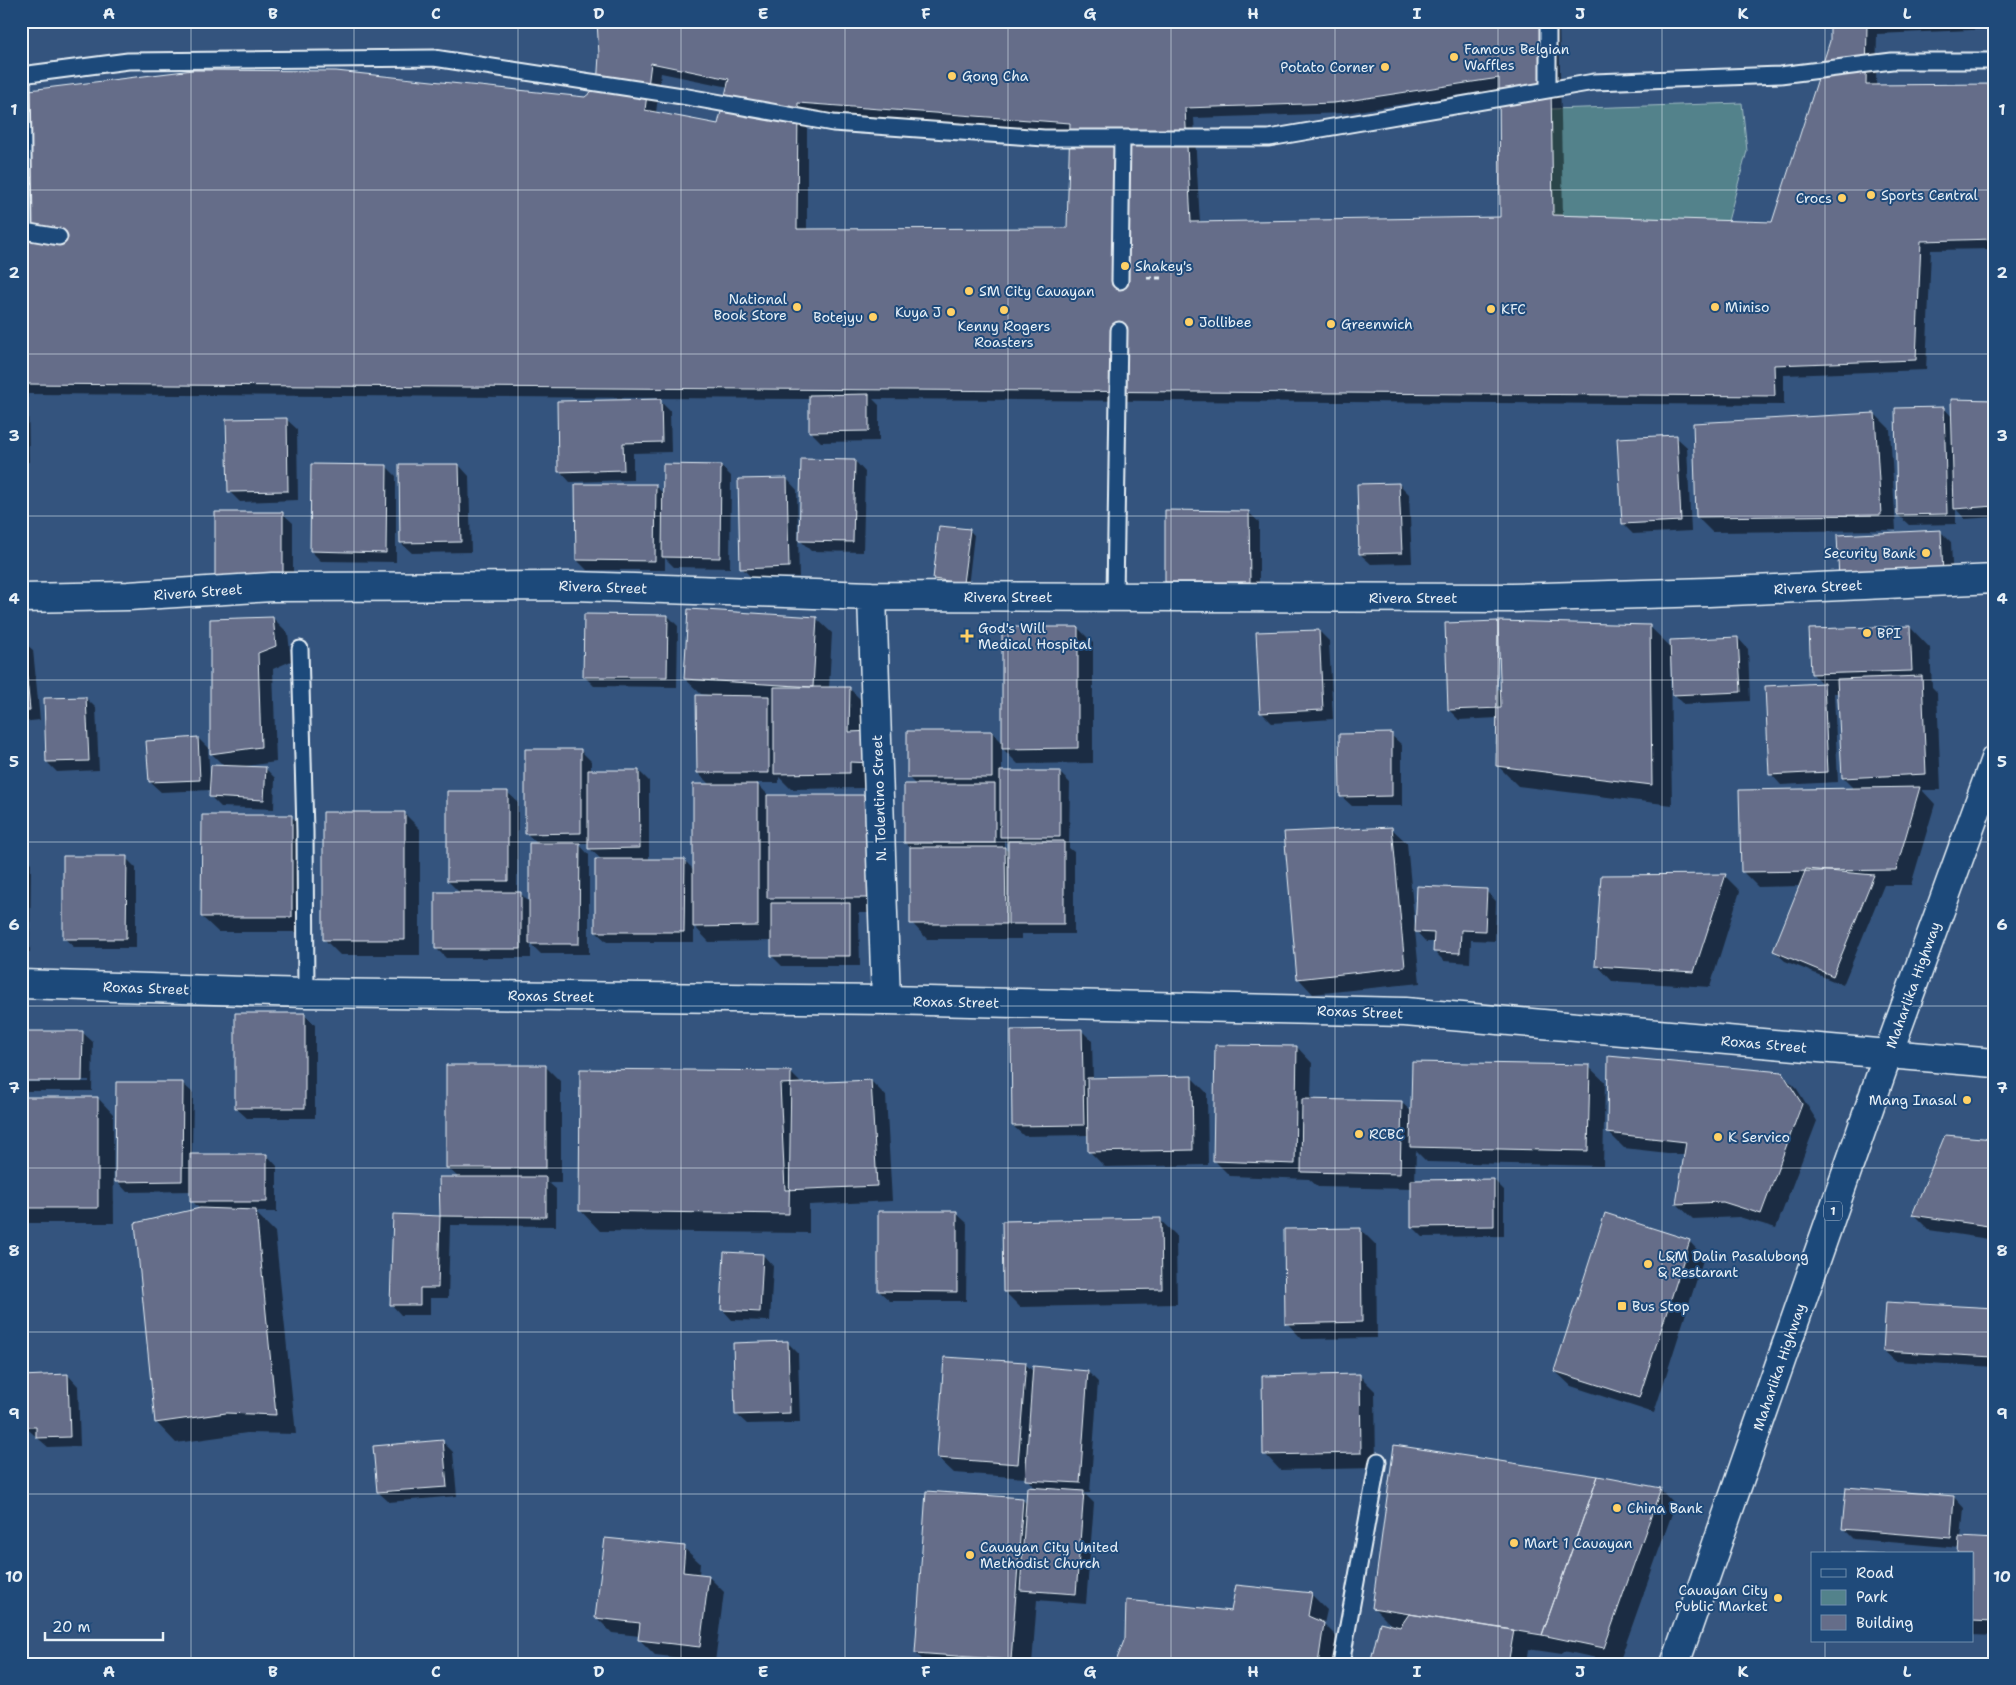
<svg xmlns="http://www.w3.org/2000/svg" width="2016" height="1685" viewBox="0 0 2016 1685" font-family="'Shantell Sans',sans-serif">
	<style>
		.green { fill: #53828b; stroke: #9ebac2 }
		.shadow { fill: #0007; fill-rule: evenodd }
		.building { fill: #656d89; stroke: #e8f1f8; fill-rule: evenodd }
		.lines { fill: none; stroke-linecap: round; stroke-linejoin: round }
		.lane-casing { stroke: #e8f1f8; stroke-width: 19 }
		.street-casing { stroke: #e8f1f8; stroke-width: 31 }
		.secondary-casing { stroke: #e8f1f8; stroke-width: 31 }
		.primary-casing { stroke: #e8f1f8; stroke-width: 31 }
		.path { stroke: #e8f1f8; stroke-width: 3; stroke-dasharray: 5 4; stroke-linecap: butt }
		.lane { stroke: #1f4a7a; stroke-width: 15 }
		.street { stroke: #1f4a7a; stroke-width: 28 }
		.secondary { stroke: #1f4a7a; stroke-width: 28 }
		.primary { stroke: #1f4a7a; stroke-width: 28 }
		.grid { fill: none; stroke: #e8f1f8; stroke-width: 1; stroke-opacity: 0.55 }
		.poi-dot { fill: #ffd166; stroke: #1f4a7a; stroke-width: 2 }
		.labels { text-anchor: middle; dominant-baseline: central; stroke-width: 4; stroke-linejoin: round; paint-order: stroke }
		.shield { fill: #1f4a7a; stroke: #acbfd2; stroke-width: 1 }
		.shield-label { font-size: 12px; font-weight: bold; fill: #e8f1f8 }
		.poi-label { font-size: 14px; fill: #e8f1f8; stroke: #1f4a7a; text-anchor: start }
		.street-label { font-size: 14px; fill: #e8f1f8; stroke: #1f4a7a }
		.neatline { fill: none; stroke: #e8f1f8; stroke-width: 2 }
		.grid-label { font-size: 16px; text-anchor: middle; font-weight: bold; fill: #e8f1f8 }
	</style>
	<rect width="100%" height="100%" fill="#34547e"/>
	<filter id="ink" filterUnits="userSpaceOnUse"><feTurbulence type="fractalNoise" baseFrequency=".02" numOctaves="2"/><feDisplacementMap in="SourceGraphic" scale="10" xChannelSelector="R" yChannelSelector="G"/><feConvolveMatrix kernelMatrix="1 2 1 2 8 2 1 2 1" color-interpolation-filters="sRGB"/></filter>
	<g filter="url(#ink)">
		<path class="green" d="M1742,103L1747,151L1728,221L1553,215L1551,109Z"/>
		<path class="shadow" d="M599,21H1559L1563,216L1773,223L1831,41V21H1995V29L1877,34L1876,86L1995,85V249L1931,250L1926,370L1784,375V405L873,399L879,405V441L821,442L810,431V399L28,394L29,462H21V92L585,99L598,88L600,55ZM661,73L729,87L719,126L656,113ZM1500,89L1502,218L1200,223L1194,118L1345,113ZM807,113L1071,133L1068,229L807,230Z
			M660,401L670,411L671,452L633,453V480L570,482L560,471Z
			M1995,402V517L1965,519L1956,509V524L1909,525L1898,515L1944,408L1953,418Z
			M1875,414L1890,429L1896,530L1712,532L1697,517Z
			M286,419L297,429L298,500L240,502L229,491Z
			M1676,437L1687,447L1691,531L1633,534L1623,524Z
			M855,461L865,472L863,552L811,551L800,540Z
			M459,465L469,476L471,552L412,553L401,543Z
			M386,466L396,476V562L321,561L311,551Z
			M721,466L731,476L730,568L674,567L665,558V570H587L577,560L655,486L664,494Z
			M787,479L797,490L799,577L752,578L742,568Z
			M1399,484L1409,494L1412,563L1371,564L1360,554Z
			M1248,512L1259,522V591H1177L1167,581Z
			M216,513H282L293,523V586Z
			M969,530L974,535L968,587L939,584L934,579Z
			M1941,532L1951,542L1953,585L1850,590Z
			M668,616L678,626L677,687L594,686L584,676Z
			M273,618L288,633L291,661L273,669L276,762L246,766V767L265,768L275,778L274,809L221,807L211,797V790L161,792L150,782L198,738L208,748L210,779L224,766L211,753Z
			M816,618L832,633L829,688H849L865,704V788L791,789L779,777V783H756L890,913H858L859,915L860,966H782L772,956V941L709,942L694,926V942H607L596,932L602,860L589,848V843H578L589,855V954H541L531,944V958H446L436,948L460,893L448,881L507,792L518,802L517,893H520L530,903L538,844L526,833L580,750L591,761V771H639L649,781V860H684L694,870L710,785L698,773L708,695L701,694L685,679Z
			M1649,626L1672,648L1738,638L1748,649L1750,701L1684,704L1674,694L1672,661H1670L1672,805L1518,786L1497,765L1498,718L1459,720L1449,710Z
			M1910,627L1930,648L1932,687L1937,692L1941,790H1922L1935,804L1911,885H1884L1843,985L1785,961L1774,951L1800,886L1758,887L1742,871L1855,790L1843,778L1839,693H1834L1838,782L1781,785L1771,774L1823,685L1812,673Z
			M1078,628L1093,643V763L1018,764L1002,748V772H1059L1070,783L1069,848L1074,852V934H1021V939H927L912,923L911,848L905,843L916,785L908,777L992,732L1003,743ZM1004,840L1009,845V852L1004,848Z
			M1319,631L1329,641L1333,719L1272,723L1261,712Z
			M21,640L33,650L40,720L21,722Z
			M86,698L96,708L99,770L57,772L47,762Z
			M1391,735L1402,745V806H1352L1341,796Z
			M405,814L420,829V955H340L324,939Z
			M291,816L307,832V932H218L202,917Z
			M1391,828L1407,843L1415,929L1486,891L1496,901L1495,941L1471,940L1470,963L1444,961L1434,951V942H1426L1415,930L1420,983L1313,994L1298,978Z
			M21,854L31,863L30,952H21Z
			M126,858L136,868V948H75L64,938Z
			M1725,876L1740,891L1710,987L1612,981L1597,965Z
			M305,1015L315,1025V1118H247L236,1108Z
			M1082,1031L1092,1041L1093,1079L1191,1077L1207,1093L1208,1165L1105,1167L1089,1151V1135L1024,1136L1013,1126Z
			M21,1032H82L93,1042L92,1091H23L21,1089ZM21,1080H89V1082H21Z
			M1297,1047L1312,1063L1311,1100L1401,1102L1412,1112L1589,1067L1605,1082L1603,1166L1427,1162L1416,1151L1415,1181L1494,1180L1504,1190V1236L1423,1237L1413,1227L1412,1189L1318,1187L1309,1179L1230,1176L1215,1161Z
			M546,1067L561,1082V1183H549L556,1189V1226L450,1225L448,1298H430V1315H401L391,1304L394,1215L441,1217L440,1178H459L447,1167Z
			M790,1072L802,1084L871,1081L886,1096L892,1201L809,1205V1233L600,1231L580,1210Z
			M1781,1073L1797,1089L1817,1121L1776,1228L1739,1217L1693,1219L1677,1204L1685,1155L1624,1148L1608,1132Z
			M182,1083L193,1093L192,1156L267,1155L277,1166V1212H255L275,1232L296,1434L247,1433L176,1443L156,1422L200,1209L192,1201V1191L127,1192L117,1181Z
			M98,1098L113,1114L114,1223H26L21,1219V1099Z
			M1995,1141V1240L1929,1230L1914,1215Z
			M956,1213L967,1223L966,1301H890L879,1291Z
			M1160,1220L1176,1235L1177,1304L1020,1307L1004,1291Z
			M1360,1229L1376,1245L1377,1338L1302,1339L1287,1323Z
			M1689,1241L1704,1257L1654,1413L1571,1386L1555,1371Z
			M763,1255L773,1266L770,1321L732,1320L722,1309Z
			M1995,1309V1367L1895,1361L1884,1351Z
			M788,1343L798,1353L800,1423L747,1424L736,1414Z
			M1025,1364L1034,1372H1088L1098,1382L1090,1493H1084L1094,1503L1086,1604L1037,1600L1032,1664H927L916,1653L1022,1499L1027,1504L1036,1489L1026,1478L954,1473L938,1458Z
			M68,1375L78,1386L80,1446L48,1447L24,1426Z
			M1359,1375L1375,1391L1376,1468L1280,1470L1265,1454Z
			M443,1442L453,1452L457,1496L389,1502L378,1492Z
			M1660,1489L1675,1505L1619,1663L1564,1651L1562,1654L1528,1649L1526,1664H1372L1392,1626L1374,1608Z
			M1954,1497L1964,1508L1961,1538L1995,1540V1636L1972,1635V1554L1960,1548L1854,1539L1843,1528Z
			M684,1548L700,1563L699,1575L708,1576L724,1592L715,1662L655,1655L640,1640V1636L612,1633L596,1617Z
			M1311,1594L1327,1610L1324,1624L1339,1639L1336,1664H1117L1232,1612Z"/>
		<path class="building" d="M597,21H1550L1553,215L1772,222L1830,41V21H1935L1867,24L1866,85L1995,84V239L1921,241L1916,360L1774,365L1775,396L21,384V91L193,70L336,71L585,97L597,87L599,55ZM651,63L729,79L718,124L645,110ZM1499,78L1500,217L1191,222L1185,108L1334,103ZM798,103L1070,123L1067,228L797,229Z
			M869,394V431L809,432V395Z
			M661,399L662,442L623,443L624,470L558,472L557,401Z
			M1951,399L1995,400V506L1954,509Z
			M1944,407L1947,514L1897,515L1895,408Z
			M1875,413L1881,515L1696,517L1693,423Z
			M287,418L288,491L228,492L226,419Z
			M1677,435L1681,521L1622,524L1617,438Z
			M801,459L855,460L853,542L799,541Z
			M311,464L387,465L386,553L310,551Z
			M399,464H459L461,542L400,543Z
			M663,464L721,465L720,558L662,557Z
			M787,478L789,567L740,569L738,479Z
			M1399,483L1402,553L1359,554L1357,484Z
			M575,484H656L655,561L576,560Z
			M1165,510L1249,511L1250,582H1165Z
			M215,512H283V576L215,577Z
			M939,526L970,529L963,583L933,579Z
			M1941,530L1943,575L1839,580L1837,535Z
			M688,609L817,617L813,687L684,679Z
			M584,614L668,615L667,677H583Z
			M273,617L276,646L258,653L261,747L210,754V619Z
			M1498,621L1650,625L1652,785L1496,766Z
			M1498,621L1501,708L1448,710L1445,623Z
			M1910,626L1912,671L1811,674L1809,629Z
			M1002,627H1078V748L1002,749Z
			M1319,630L1323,710L1260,713L1256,632Z
			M1738,637L1741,692L1672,695L1670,640Z
			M21,639H23L30,710L21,711Z
			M1922,676L1926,774L1842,778L1837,679Z
			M1824,683L1828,772L1769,775L1765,686Z
			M774,687H850L849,732L873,731L872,763L850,762V773L774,774Z
			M696,695L769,696V773H697Z
			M86,697L89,761L46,762L44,698Z
			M907,731H992V778H907Z
			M1392,733V796L1340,797L1339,734Z
			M198,737L200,780L149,782L146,741Z
			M525,749H581V833L525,834Z
			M211,765L266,767L264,800L209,797Z
			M588,770H639L640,848L588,849Z
			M1000,771H1060V837H1000Z
			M693,784H758V926L693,927Z
			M904,784H995V843H904Z
			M1920,787L1896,870L1741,872L1739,790Z
			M447,791H508V881H447Z
			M767,795H875V898H767Z
			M323,812H405V940H323Z
			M202,815H292V917H201Z
			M1392,827L1405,967L1297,979L1284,832Z
			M1008,841H1064V924H1008Z
			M529,843H580L579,944H529Z
			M910,847H1005L1006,924H910Z
			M63,856H127L126,939H63Z
			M595,859H685L684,932H595Z
			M1806,869L1874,875L1833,976L1773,951Z
			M1726,874L1694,972L1595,966L1601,875Z
			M1417,886L1487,889L1485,931L1461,930L1460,953L1433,952L1434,933L1415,932Z
			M435,892H521V949H435Z
			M771,903H850V956H771Z
			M235,1013H305V1108H235Z
			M1082,1029L1084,1125L1012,1126L1011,1030Z
			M21,1031H83L82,1081H21Z
			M1215,1045L1297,1046L1295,1164L1213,1161Z
			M1608,1056L1782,1072L1802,1104L1761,1214L1723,1202L1676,1204L1686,1142L1607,1133Z
			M1412,1062L1590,1065L1588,1151L1410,1147Z
			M446,1065H546V1168H446Z
			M580,1069L791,1071L789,1214L579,1211Z
			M1192,1076L1193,1150L1088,1152L1087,1078Z
			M871,1080L877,1186L785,1190L780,1084Z
			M116,1082H183L182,1181L115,1182Z
			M21,1097H98V1208H21Z
			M1302,1099L1402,1101L1400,1174L1301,1172Z
			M1945,1135L1995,1139V1227L1912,1215Z
			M190,1154H267V1202H190Z
			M439,1177H546V1217L440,1216Z
			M1494,1179V1226L1411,1227V1180Z
			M200,1208L256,1210L276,1415L226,1413L155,1423L135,1223Z
			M878,1211H957V1292L878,1291Z
			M1605,1213L1690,1240L1639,1398L1554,1371Z
			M393,1214L440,1216L438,1288H420V1305H390Z
			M1161,1218L1162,1289L1003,1292L1002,1221Z
			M1361,1228L1362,1322L1285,1324L1284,1229Z
			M724,1252L763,1254L760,1312L721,1310Z
			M1886,1302L1995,1308L1993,1357L1883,1351Z
			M788,1341L790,1413L735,1415L733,1343Z
			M944,1357L1026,1362L1018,1464L937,1458Z
			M1033,1366L1088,1371L1080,1483L1025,1480Z
			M68,1374L70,1437L36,1438V1427H23L21,1376Z
			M1360,1374L1361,1453L1263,1455L1262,1376Z
			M443,1440L447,1487L377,1492L373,1446Z
			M1394,1445L1598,1476L1542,1635L1372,1608Z
			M1598,1476L1661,1488L1604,1648L1542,1635Z
			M1027,1487L1084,1491L1076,1594L1020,1590Z
			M1846,1487L1954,1496L1951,1538L1842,1529Z
			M926,1491L1023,1498L1011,1660L915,1653Z
			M1959,1537L1995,1539V1621L1972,1620V1554H1958Z
			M605,1538L685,1546L683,1572L709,1575L700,1647L638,1640L640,1623L595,1618Z
			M1826,1551L1887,1554H1826Z
			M1236,1585L1312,1593L1308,1616L1324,1623L1318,1664H1115L1125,1638L1126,1600L1231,1611Z
			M1409,1614L1514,1630L1508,1664H1370L1380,1622L1400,1627Z"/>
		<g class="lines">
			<g class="lane-casing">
				<path id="lane" d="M21,75L128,61L434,58L682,96L833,123L1044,138H1269L1594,82L1780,75L1892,61H1995
					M1548,89V21
					M21,228L24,231L59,237
					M21,238L24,231L22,75
					M1120,281L1122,138
					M1115,597L1119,330
					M300,649L305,831L306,993
					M1341,1664L1378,1461"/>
			</g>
			<g class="street-casing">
				<path id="street" d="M872,596L886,1000
					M21,598L128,596L272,587L574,586L872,596L1512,598L1709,592L1995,579
					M1888,1054L1995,1063"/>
			</g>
			<g class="secondary-casing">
				<path id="secondary" d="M21,984L306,993L886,1000L1405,1012L1888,1054"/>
			</g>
			<g class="primary-casing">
				<path id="primary" d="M1675,1664L1888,1054L1995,759"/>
			</g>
			<path class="path" d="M1147,278H1161"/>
			<use href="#lane" class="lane"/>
			<use href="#street" class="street"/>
			<use href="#secondary" class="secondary"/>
			<use href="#primary" class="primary"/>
		</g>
	</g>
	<path class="grid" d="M191,21V1664M354,21V1664M518,21V1664M681,21V1664M845,21V1664M1008,21V1664M1171,21V1664M1335,21V1664M1498,21V1664M1662,21V1664M1825,21V1554M21,190H1995M21,354H1995M21,516H1995M21,680H1995M21,842H1995M21,1006H1995M21,1168H1995M21,1332H1995M21,1494H1995M1825,1641V1664"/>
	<g class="poi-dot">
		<circle cx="1454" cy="57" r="5"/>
		<circle cx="1385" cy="67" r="5"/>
		<circle cx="952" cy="76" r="5"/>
		<circle cx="1871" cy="195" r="5"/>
		<circle cx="1842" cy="198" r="5"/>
		<circle cx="1125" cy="266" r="5"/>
		<circle cx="969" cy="291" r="5"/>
		<circle cx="797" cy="307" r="5"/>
		<circle cx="1715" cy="307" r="5"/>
		<circle cx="1491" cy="309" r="5"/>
		<circle cx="1004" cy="310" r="5"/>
		<circle cx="951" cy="312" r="5"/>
		<circle cx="873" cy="317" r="5"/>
		<circle cx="1189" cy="322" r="5"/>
		<circle cx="1331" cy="324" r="5"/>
		<circle cx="1926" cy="553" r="5"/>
		<circle cx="1867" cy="633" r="5"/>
		<path d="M964.5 628.5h5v5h5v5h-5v5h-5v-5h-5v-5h5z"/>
		<circle cx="1967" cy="1100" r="5"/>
		<circle cx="1359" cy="1134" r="5"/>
		<circle cx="1718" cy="1137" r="5"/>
		<circle cx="1648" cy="1264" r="5"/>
		<rect x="1617" y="1301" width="10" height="10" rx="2.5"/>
		<circle cx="1617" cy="1508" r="5"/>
		<circle cx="1514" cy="1543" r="5"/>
		<circle cx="970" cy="1555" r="5"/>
		<circle cx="1778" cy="1598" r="5"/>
	</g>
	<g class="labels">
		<rect class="shield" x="1824" y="1201.5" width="18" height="19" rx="4"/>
		<g class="shield-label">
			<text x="1833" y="1211">1</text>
		</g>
		<g class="poi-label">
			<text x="1464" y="49">Famous Belgian<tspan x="1464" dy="16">Waffles</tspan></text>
			<text x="1375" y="67" text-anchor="end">Potato Corner</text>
			<text x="962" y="76">Gong Cha</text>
			<text x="1881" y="195">Sports Central</text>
			<text x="1832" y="198" text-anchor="end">Crocs</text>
			<text x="1135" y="266">Shakey's</text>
			<text x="979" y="291">SM City Cauayan</text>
			<text x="787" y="299" text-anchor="end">National<tspan x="787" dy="16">Book Store</tspan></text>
			<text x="1725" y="307">Miniso</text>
			<text x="1501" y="309">KFC</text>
			<text x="941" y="312" text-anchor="end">Kuya J</text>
			<text x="863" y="317" text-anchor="end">Botejyu</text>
			<text x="1199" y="322">Jollibee</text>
			<text x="1341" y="324">Greenwich</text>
			<text x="1004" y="326" text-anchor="middle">Kenny Rogers<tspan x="1004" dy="16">Roasters</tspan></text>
			<text x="1916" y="553" text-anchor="end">Security Bank</text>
			<text x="978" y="628">God's Will<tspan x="978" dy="16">Medical Hospital</tspan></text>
			<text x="1877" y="633">BPI</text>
			<text x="1957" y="1100" text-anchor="end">Mang Inasal</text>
			<text x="1369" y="1134">RCBC</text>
			<text x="1728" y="1137">K Servico</text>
			<text x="1658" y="1256">L&amp;M Dalin Pasalubong<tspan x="1658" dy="16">&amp; Restarant</tspan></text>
			<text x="1632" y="1306">Bus Stop</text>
			<text x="1627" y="1508">China Bank</text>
			<text x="1524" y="1543">Mart 1 Cauayan</text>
			<text x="980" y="1547">Cauayan City United<tspan x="980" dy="16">Methodist Church</tspan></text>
			<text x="1768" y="1590" text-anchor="end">Cauayan City<tspan x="1768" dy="16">Public Market</tspan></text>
		</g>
		<g class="street-label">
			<text transform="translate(603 587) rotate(2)">Rivera Street</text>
			<text transform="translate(1818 587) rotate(-3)">Rivera Street</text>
			<text transform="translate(198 592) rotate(-4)">Rivera Street</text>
			<text x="1008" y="597">Rivera Street</text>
			<text x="1413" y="598">Rivera Street</text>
			<text transform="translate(879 798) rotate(-92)">N. Tolentino Street</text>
			<text transform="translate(1913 985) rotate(-70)">Maharlika Highway</text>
			<text transform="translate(146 988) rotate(2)">Roxas Street</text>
			<text transform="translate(551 996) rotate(1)">Roxas Street</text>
			<text transform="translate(956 1002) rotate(1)">Roxas Street</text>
			<text transform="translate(1360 1012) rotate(2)">Roxas Street</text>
			<text transform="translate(1764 1044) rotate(5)">Roxas Street</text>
			<text transform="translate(1779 1367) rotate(-71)">Maharlika Highway</text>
		</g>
	</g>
	<rect width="2016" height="1685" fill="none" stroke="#1f4a7a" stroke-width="55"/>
	<rect x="1811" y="1552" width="162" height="90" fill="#1f4a7a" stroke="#6f8dac"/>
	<rect x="1821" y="1569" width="25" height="8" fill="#1f4a7a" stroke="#6f8dac"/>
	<text x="1856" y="1578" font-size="15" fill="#e8f1f8">Road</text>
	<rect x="1821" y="1590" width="25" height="15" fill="#53828b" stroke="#6f8dac"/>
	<text x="1856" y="1602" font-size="15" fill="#e8f1f8">Park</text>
	<rect x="1821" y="1615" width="25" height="15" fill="#656d89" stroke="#6f8dac"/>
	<text x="1856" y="1628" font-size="15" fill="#e8f1f8">Building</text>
	<path d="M45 1632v8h118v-8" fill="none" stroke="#e8f1f8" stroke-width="2.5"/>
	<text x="52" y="1632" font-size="15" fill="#e8f1f8" stroke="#1f4a7a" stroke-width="4" paint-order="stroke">20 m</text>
	<rect x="28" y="28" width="1960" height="1630" class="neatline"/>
	<g class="grid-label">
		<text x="109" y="19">A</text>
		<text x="273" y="19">B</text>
		<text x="436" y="19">C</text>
		<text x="599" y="19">D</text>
		<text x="763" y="19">E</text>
		<text x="926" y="19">F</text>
		<text x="1090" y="19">G</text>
		<text x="1253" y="19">H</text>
		<text x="1417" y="19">I</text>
		<text x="1580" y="19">J</text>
		<text x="1743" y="19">K</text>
		<text x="1907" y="19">L</text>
		<text x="14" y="115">1</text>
		<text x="2002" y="115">1</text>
		<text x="14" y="278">2</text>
		<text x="2002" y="278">2</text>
		<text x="14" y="441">3</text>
		<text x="2002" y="441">3</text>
		<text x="14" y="604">4</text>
		<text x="2002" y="604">4</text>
		<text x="14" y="767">5</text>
		<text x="2002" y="767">5</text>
		<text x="14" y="930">6</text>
		<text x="2002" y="930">6</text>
		<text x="14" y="1093">7</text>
		<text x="2002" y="1093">7</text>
		<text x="14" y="1256">8</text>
		<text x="2002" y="1256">8</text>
		<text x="14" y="1419">9</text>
		<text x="2002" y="1419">9</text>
		<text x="14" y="1582">10</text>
		<text x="2002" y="1582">10</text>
		<text x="109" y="1677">A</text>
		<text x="273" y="1677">B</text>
		<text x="436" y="1677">C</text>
		<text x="599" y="1677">D</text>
		<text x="763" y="1677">E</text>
		<text x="926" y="1677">F</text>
		<text x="1090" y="1677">G</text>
		<text x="1253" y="1677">H</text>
		<text x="1417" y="1677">I</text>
		<text x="1580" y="1677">J</text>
		<text x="1743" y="1677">K</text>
		<text x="1907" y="1677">L</text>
	</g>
</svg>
